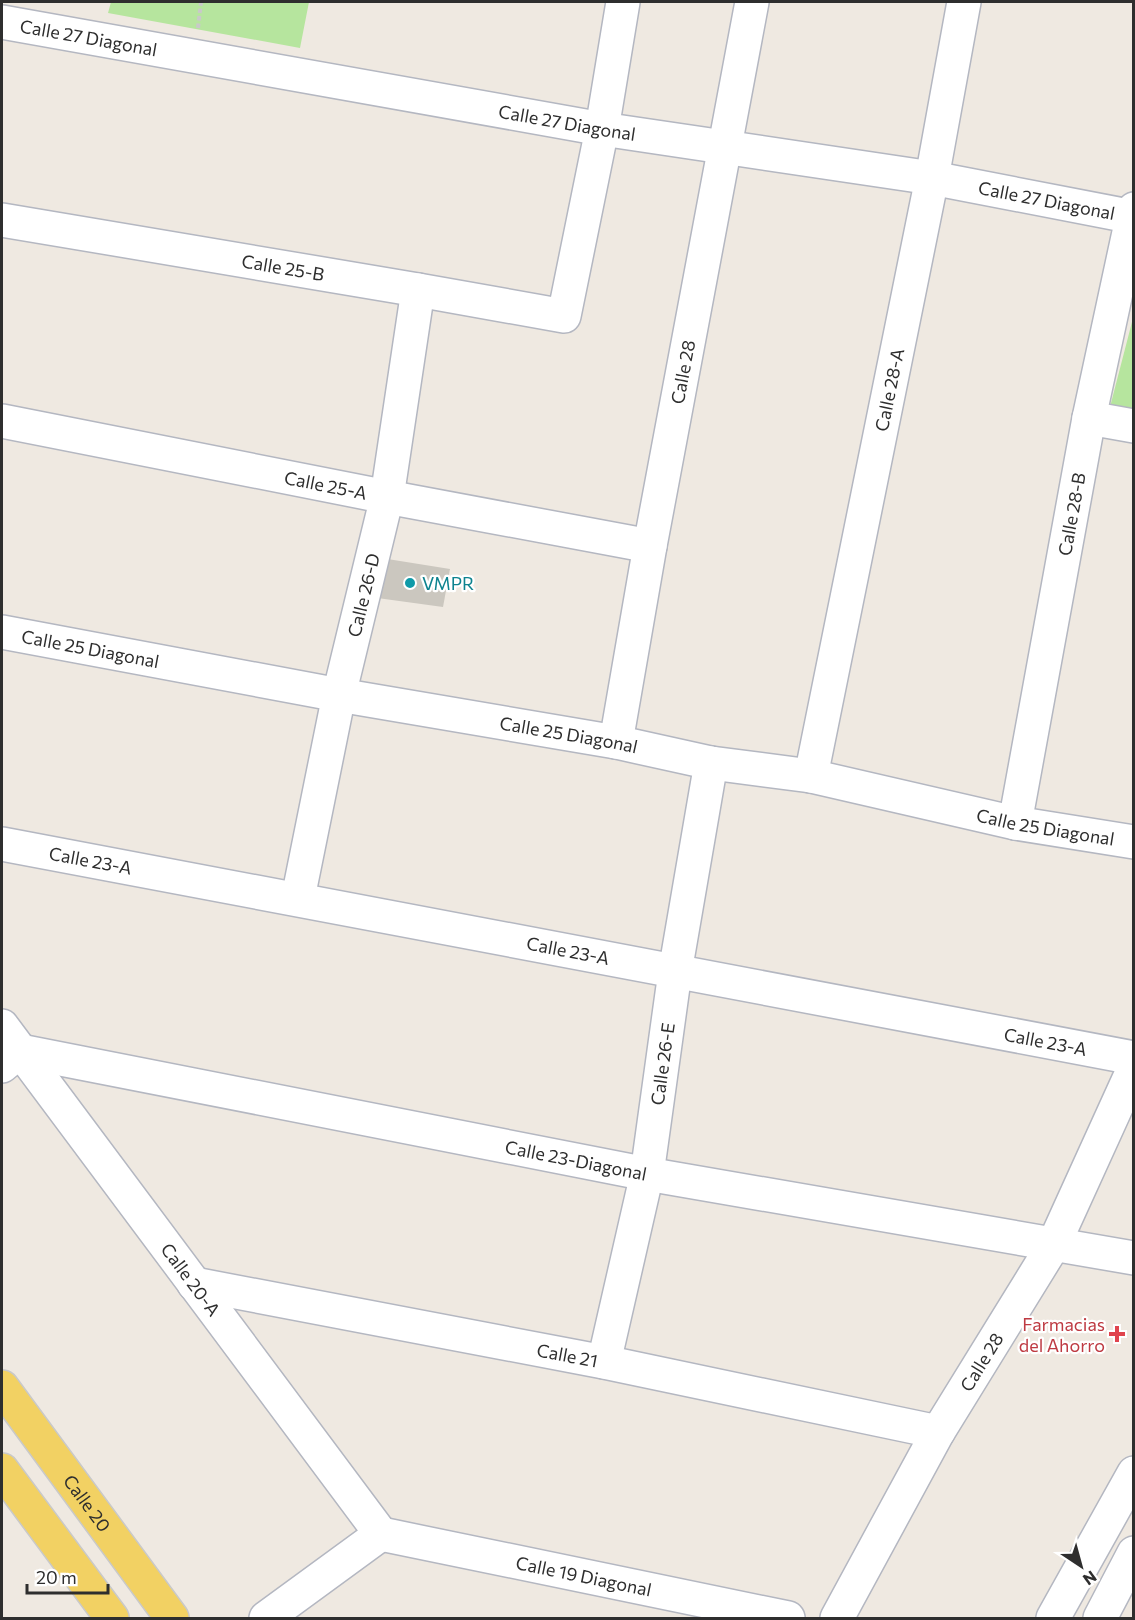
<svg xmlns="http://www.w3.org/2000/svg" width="1135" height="1620" viewBox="0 0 1135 1620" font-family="Commissioner,sans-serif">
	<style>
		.green { fill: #b6e59e }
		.building { fill: #cbc7bf }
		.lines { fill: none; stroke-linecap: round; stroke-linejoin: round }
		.minor-casing { stroke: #b4b7c1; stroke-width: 36 }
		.major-casing { stroke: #c9c9c9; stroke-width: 36 }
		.path { stroke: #c9c9c9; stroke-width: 4; stroke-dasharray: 4.5 3; stroke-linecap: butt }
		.minor { stroke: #fff; stroke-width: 33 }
		.major { stroke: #f2d163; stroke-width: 33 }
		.culture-dot { fill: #0f9aa8; stroke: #fff; stroke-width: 2 }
		.health-dot { fill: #e0444e; stroke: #fff; stroke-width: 2 }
		.labels { text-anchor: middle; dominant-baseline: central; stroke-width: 4.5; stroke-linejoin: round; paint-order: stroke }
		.street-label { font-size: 18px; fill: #2e2e2e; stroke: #fff }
		.culture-label { font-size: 18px; fill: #0d838f; stroke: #fff; text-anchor: start }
		.health-label { font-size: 18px; fill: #be3a42; stroke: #fff; text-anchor: end }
	</style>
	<rect width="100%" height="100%" fill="#efe9e1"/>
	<path class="green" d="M111,2H309L300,48L108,13Z
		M1133,318V411L1110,407Z"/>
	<path class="building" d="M375,557L450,569L443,607L370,597Z"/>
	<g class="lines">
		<g class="minor-casing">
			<g id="minor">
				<path id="s1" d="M2,22L602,129L932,178L1134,217"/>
				<path id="s2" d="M2,220L418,290L564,316L602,129L623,2"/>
				<path d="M1089,418L1134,426"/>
				<path id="s3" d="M2,421L387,497L650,546"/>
				<path id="s4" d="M2,632L339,695L616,742L711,763L811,776L1015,823L1134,842"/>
				<path id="s5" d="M616,742L650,546L752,2"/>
				<path id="s6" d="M811,776L932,178L964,2"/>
				<path id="s7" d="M1015,823L1089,418L1134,209"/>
				<path id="s8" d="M2,844C379,913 756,987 1134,1058"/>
				<path id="s9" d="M298,898L339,695L387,497L418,290"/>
				<path id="s10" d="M2,1026L381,1534"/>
				<path id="s11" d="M2,1066L20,1051L647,1174L1134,1258"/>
				<path id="s12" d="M194,1284L604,1362L938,1432"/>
				<path id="s13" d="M604,1362L647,1174L675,972L711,763"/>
				<path id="s14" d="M381,1534L788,1618"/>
				<path d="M266,1618L381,1534"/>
				<path id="s15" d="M837,1618L938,1432L1054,1244L1134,1068"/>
				<path d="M1053,1618L1134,1473"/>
				<path d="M1100,1618L1134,1553"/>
			</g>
		</g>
		<g class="major-casing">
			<g id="major">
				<path id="s16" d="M2,1387L172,1618"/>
				<path d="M2,1470L112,1618"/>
			</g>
		</g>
		<path class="path" d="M198,28L201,2"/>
		<use href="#minor" class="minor"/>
		<use href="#major" class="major"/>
	</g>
	<circle class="culture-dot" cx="410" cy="583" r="6"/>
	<path class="health-dot" d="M1114 1325h6v6h6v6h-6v6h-6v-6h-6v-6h6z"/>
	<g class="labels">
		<g class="street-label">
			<text stroke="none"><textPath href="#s1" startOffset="88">Calle 27 Diagonal</textPath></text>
			<text stroke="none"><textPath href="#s1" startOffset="574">Calle 27 Diagonal</textPath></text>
			<text stroke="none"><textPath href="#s1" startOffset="1060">Calle 27 Diagonal</textPath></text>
			<text stroke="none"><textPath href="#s2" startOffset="285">Calle 25-B</textPath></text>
			<text stroke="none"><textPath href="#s5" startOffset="376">Calle 28</textPath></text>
			<text stroke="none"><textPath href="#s6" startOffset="394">Calle 28-A</textPath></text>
			<text stroke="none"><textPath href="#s3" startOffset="330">Calle 25-A</textPath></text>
			<text stroke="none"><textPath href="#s7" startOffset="314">Calle 28-B</textPath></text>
			<text stroke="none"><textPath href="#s9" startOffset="310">Calle 26-D</textPath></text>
			<text stroke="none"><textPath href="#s4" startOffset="90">Calle 25 Diagonal</textPath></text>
			<text stroke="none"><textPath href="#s4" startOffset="576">Calle 25 Diagonal</textPath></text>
			<text stroke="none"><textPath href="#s4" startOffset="1062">Calle 25 Diagonal</textPath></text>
			<text stroke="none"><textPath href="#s8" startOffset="90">Calle 23-A</textPath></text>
			<text stroke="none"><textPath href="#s8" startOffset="576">Calle 23-A</textPath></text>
			<text stroke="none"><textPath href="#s8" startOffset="1062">Calle 23-A</textPath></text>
			<text stroke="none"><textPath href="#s13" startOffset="304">Calle 26-E</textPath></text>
			<text stroke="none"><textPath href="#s11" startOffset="590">Calle 23-Diagonal</textPath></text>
			<text stroke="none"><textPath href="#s10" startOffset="316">Calle 20-A</textPath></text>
			<text stroke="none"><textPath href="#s12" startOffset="380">Calle 21</textPath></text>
			<text stroke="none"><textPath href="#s15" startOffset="294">Calle 28</textPath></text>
			<text stroke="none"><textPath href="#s16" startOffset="144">Calle 20</textPath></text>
			<text stroke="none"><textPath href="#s14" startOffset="207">Calle 19 Diagonal</textPath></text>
		</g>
		<g class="culture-label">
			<text x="422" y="583">VMPR</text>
		</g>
		<g class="health-label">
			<text x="1105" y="1324">Farmacias<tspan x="1105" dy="21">del Ahorro</tspan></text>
		</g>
	</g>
	<rect width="1135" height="1620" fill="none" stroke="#2e2e2e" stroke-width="6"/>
	<g transform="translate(1081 1566) rotate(144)" stroke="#ffffff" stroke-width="4.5" paint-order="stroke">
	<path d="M0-4.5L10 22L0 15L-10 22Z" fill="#2e2e2e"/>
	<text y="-9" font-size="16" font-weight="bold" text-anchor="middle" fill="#2e2e2e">N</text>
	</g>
	<path d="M27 1584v9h81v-9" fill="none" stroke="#2e2e2e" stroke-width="3"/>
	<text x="36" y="1584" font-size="18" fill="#2e2e2e" stroke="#ffffff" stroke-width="4.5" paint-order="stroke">20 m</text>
</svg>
